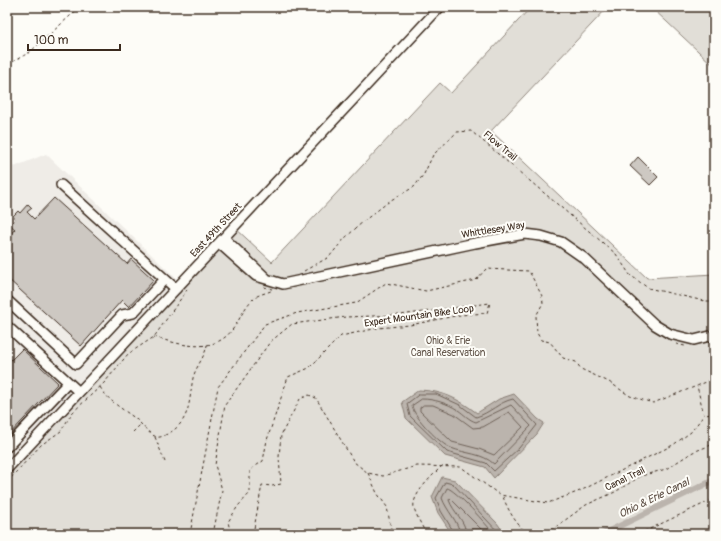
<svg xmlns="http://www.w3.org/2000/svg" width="721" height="541" viewBox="0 0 721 541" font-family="Pangolin,sans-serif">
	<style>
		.built { fill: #efece7 }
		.green { fill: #e1ded7; stroke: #8e847a }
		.water { fill: #bbb4ad; stroke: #887d74 }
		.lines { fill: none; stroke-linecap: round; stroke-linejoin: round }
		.shore { stroke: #6e6157; stroke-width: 1 }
		.canal { stroke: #bbb4ad; stroke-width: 6 }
		.building { fill: #cdc8c2; stroke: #3b2a1e }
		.minor-casing { stroke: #3b2a1e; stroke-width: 12 }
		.path { stroke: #3b2a1e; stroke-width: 1; stroke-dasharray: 3 3; stroke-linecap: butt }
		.minor { stroke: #fdfcf7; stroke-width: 9 }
		.labels { text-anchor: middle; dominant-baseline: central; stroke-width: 4; stroke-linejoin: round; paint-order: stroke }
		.street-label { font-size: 10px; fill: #3b2a1e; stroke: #fdfcf7 }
		.park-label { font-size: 10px; fill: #64574c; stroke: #fdfcf7 }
		.water-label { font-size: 11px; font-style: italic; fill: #615349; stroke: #fdfcf7 }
	</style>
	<rect width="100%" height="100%" fill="#fdfcf7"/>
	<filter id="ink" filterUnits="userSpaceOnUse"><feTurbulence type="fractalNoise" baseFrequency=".025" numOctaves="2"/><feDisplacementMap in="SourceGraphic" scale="8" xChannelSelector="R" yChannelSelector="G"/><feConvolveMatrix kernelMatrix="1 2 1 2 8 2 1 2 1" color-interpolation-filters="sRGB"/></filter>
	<g filter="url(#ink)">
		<path class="built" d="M46,154L181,283L7,469V158L14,167Z"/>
		<path class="green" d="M531,7H608L491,131L647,278L714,274V534H687L667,531L664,534H7V469L234,227L272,262L440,83L451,93Z
			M651,7H714V66Z"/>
		<path class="water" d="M419,390C444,391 458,399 477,413L499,399L514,394L538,419L544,423L537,434L494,478L485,467L445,456L406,418L402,402Z
			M442,477L455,480L497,523L505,534H452L438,513L432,497Z"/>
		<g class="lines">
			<path class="shore" d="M420,394H436L460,405L476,417C490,413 499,402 513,399L537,425L519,448L494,471L486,463L447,452L410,416L407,404Z
				M422,399C434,399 447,403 458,410C464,414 469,420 476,422L511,405L531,426L494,464C482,453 466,454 451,448C441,445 413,416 412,406Z
				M424,405H433L454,414L473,428L483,427L509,412L523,427L494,455L479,449L452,442L420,411V408Z
				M455,534L441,511L436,498L445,482L453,484L500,534
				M460,534C459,522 446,510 442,498L447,488C455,489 488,526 494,534
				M466,534C466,521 453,512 449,500L450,498L486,534"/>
			<path class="canal" d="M603,534L714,480"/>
		</g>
		<path class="building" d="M638,157L658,177L650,185L630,166Z
			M54,198L127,264L131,259L154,280L129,307L122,300L81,346L7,278V238L15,229L10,225L15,219L13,216L18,211L20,213L28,204L32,208L27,212L34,219Z
			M22,349L58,383L7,437V364Z"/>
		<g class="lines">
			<g class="minor-casing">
				<path id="minor" d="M61,185L176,289
					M224,238L266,278
					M219,243L256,276L283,284L475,243L525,234L541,236L561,242L584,258L655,325L670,334L694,340L714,335
					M7,300L76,364L122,315L133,313L165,279
					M7,326L79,392
					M7,447L68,383
					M7,469L440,7"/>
			</g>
			<path class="path" d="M7,65L30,52L80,7
				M304,271L329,257L345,238L365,220L391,200L414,187L424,174L433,155L457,132L471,131L616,254L630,275L648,288L704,301H714
				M264,287L272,289
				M154,337C181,345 216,356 235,326C241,317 245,306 254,298C259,294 267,293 273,290
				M676,344L685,346
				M714,374L706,382L697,386L704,415L714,414
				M100,387C109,402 123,409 136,419C142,424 149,435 157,437C161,438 167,434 171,432C191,419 189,399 193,378C196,366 205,357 207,345
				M133,432L141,424
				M155,437L165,462
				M368,473L377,493L387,507L392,534
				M7,482L41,445L61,431L72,413L105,382L128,354L154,337L189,287
				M503,497C509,512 516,524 528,534
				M190,534L218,387L265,324L297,313L356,303L386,283L426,291L476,280L486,269L529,271L542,296L543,303L536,316L537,333L541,340L550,342L563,358L576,362L581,369L609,382L630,396L653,403L697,386
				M213,534L222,490L215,465L225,405L270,342L292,324L346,317L400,315L490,303L487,313L460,315L410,325L378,328L341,336L309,368L288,377L267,440L263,461L250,470V493L238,506L228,522L231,534
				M253,534L262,485L272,486L281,484L279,457L281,435L300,399L309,395L316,398L354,462L368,473L383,476L417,466L461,467L500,495L548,503L580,491L673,445L691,432L704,415
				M426,534C422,526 417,517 414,508C411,495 433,475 441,467
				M546,534L586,505L615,492L641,476L666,469L693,452L714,444
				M639,534L714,499"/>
			<use href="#minor" class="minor"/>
		</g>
	</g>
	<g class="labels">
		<g class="street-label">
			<text transform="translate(500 146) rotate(40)">Flow Trail</text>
			<text transform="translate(216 230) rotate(-47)">East 49th Street</text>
			<text transform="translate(493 230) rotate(-9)">Whittlesey Way</text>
			<text transform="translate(419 316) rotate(-8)">Expert Mountain Bike Loop</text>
			<text transform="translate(625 479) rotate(-26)">Canal Trail</text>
		</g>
		<g class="park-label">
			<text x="448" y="341">Ohio &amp; Erie<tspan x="448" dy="12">Canal Reservation</tspan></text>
		</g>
		<g class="water-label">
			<text transform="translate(654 498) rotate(-26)">Ohio &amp; Erie Canal</text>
		</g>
	</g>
	<rect width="721" height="541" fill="none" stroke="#fdfcf7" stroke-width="24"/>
	<rect x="12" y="12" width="697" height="517" fill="none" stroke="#3b2a1e" stroke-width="1.5" filter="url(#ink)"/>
	<path d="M28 44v6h92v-6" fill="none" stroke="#3b2a1e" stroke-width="2"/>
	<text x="34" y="44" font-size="12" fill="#3b2a1e" stroke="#fdfcf7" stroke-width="3" paint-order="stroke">100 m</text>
</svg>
